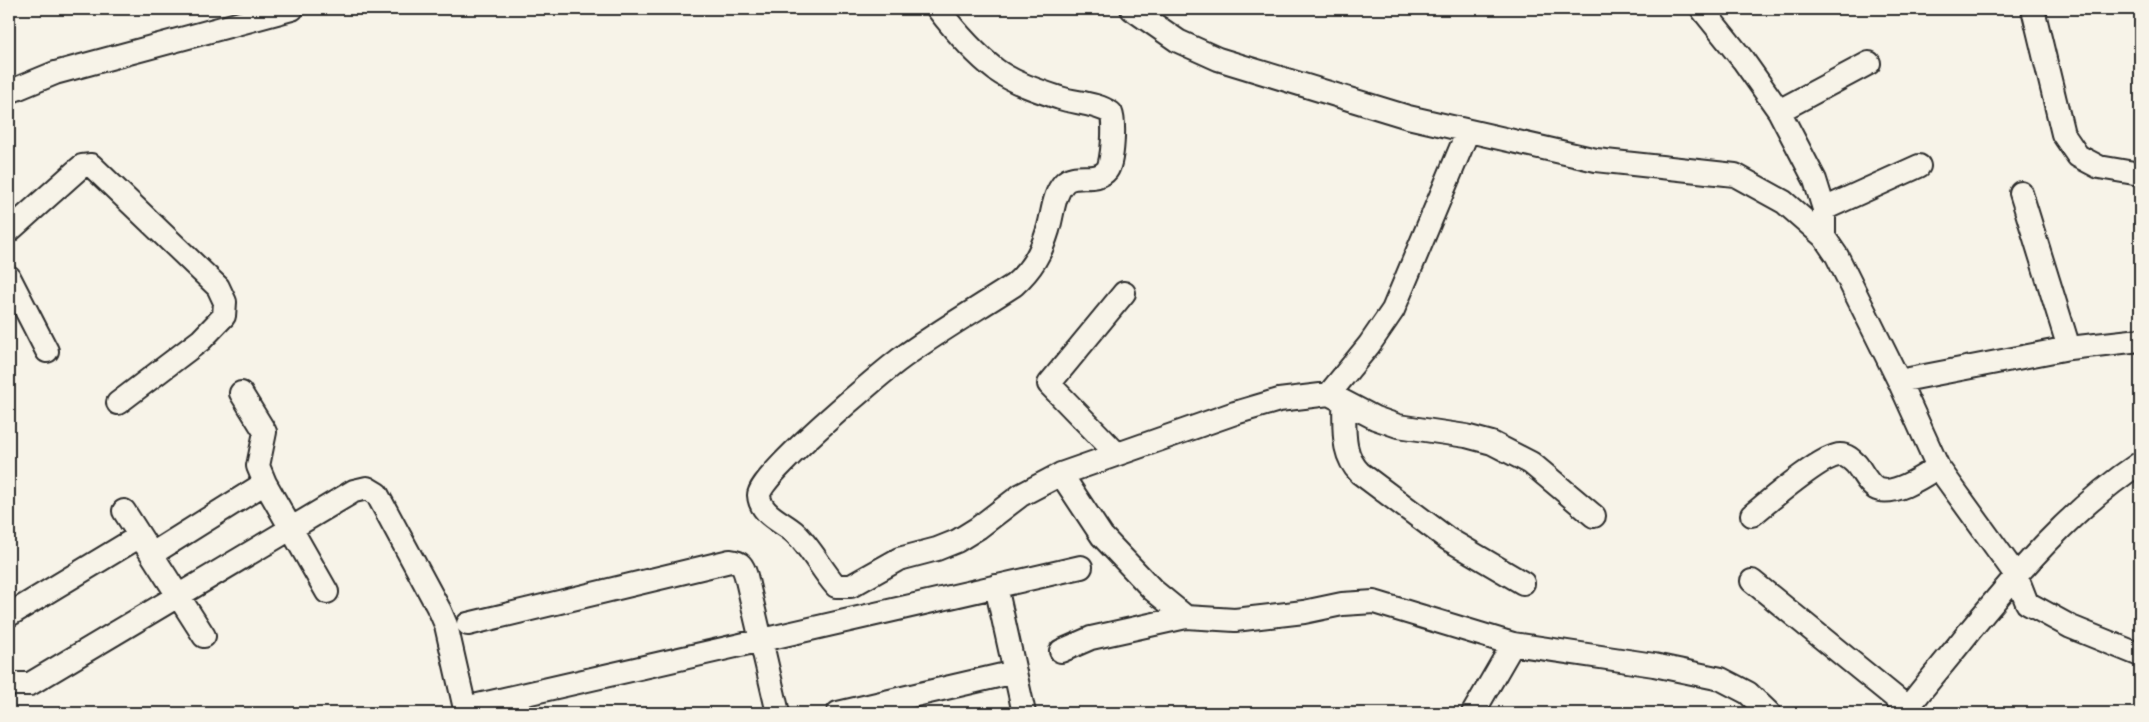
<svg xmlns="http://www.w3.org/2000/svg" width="2149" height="722" viewBox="0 0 2149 722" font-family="Mali,sans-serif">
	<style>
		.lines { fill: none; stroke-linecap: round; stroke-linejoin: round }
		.minor-casing { stroke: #2b2b2b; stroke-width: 26 }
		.minor { stroke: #f7f3e8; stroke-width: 22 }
	</style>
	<rect width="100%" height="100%" fill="#f7f3e8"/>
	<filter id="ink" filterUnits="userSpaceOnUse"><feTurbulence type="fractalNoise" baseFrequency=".02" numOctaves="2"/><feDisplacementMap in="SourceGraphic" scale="10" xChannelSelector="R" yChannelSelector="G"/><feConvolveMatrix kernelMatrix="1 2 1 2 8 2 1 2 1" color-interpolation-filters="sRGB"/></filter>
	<g filter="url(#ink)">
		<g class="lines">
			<g class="minor-casing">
				<path id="minor" d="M938,9C955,31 974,53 996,70C1014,83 1039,91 1060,98C1075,103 1097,103 1111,113C1115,122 1113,162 1107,170C1096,184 1075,171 1064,183C1053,195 1053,214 1048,230C1041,253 1032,269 1014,285C977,309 939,331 903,357C882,372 759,476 759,495C760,514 781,521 794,532C810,546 821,569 836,586H851L899,559L937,549L957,541L978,528L1021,495L1061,474L1235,413L1279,400L1329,394L1375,418L1398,426L1466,436L1492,443L1531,463L1594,516
					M1132,9L1178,41L1218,59L1408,117L1596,160L1735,175L1784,202L1824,237L1837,256L1899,381L1938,467L2016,575L2027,603L2071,627L2140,655
					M1702,9L1743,60L1779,111L1815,180L1824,209V237
					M2033,9L2063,134L2078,156L2099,167L2140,174
					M9,92L55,73L292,9
					M1779,111L1869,63
					M2021,193L2069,348
					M1824,209L1919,166
					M9,231L75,172L82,166L91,165L218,287L225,302L224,316L201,340L118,403
					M9,277L47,351
					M1899,381L2069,348L2140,340
					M241,393L265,432L258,466L265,483L327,592
					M1329,394L1369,345L1393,310L1468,131
					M1344,403C1345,429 1341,454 1360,473L1448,539L1523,583
					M1116,453L1049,384L1124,293
					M1061,474L1102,536L1153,590L1186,617L1235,620L1304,612L1342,604L1374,602L1513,644L1654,665L1721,679L1748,693L1769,713
					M124,511L204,636
					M1752,515C1768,502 1822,455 1840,455C1847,455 1851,459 1856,464C1862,471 1867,483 1875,488C1892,498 1924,476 1938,467
					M152,554L265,483
					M1752,581L1908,708
					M996,586L1024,713
					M9,615L140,536
					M468,624L730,561C741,562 743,566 746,576L778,713
					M1061,651L1091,638L1186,617
					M9,684H30L354,491L367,488L377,494L440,611L446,625L466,713
					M465,708L1081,567
					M838,713L1015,672
					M1473,713L1513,644
					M1904,713C1924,686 1947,660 1968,633C2019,571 2072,508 2140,463"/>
			</g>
			<use href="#minor" class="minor"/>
		</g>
	</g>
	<rect width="2149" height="722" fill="none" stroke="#f7f3e8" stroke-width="30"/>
	<rect x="15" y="15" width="2119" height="692" fill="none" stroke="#2b2b2b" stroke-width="2" filter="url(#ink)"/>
</svg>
